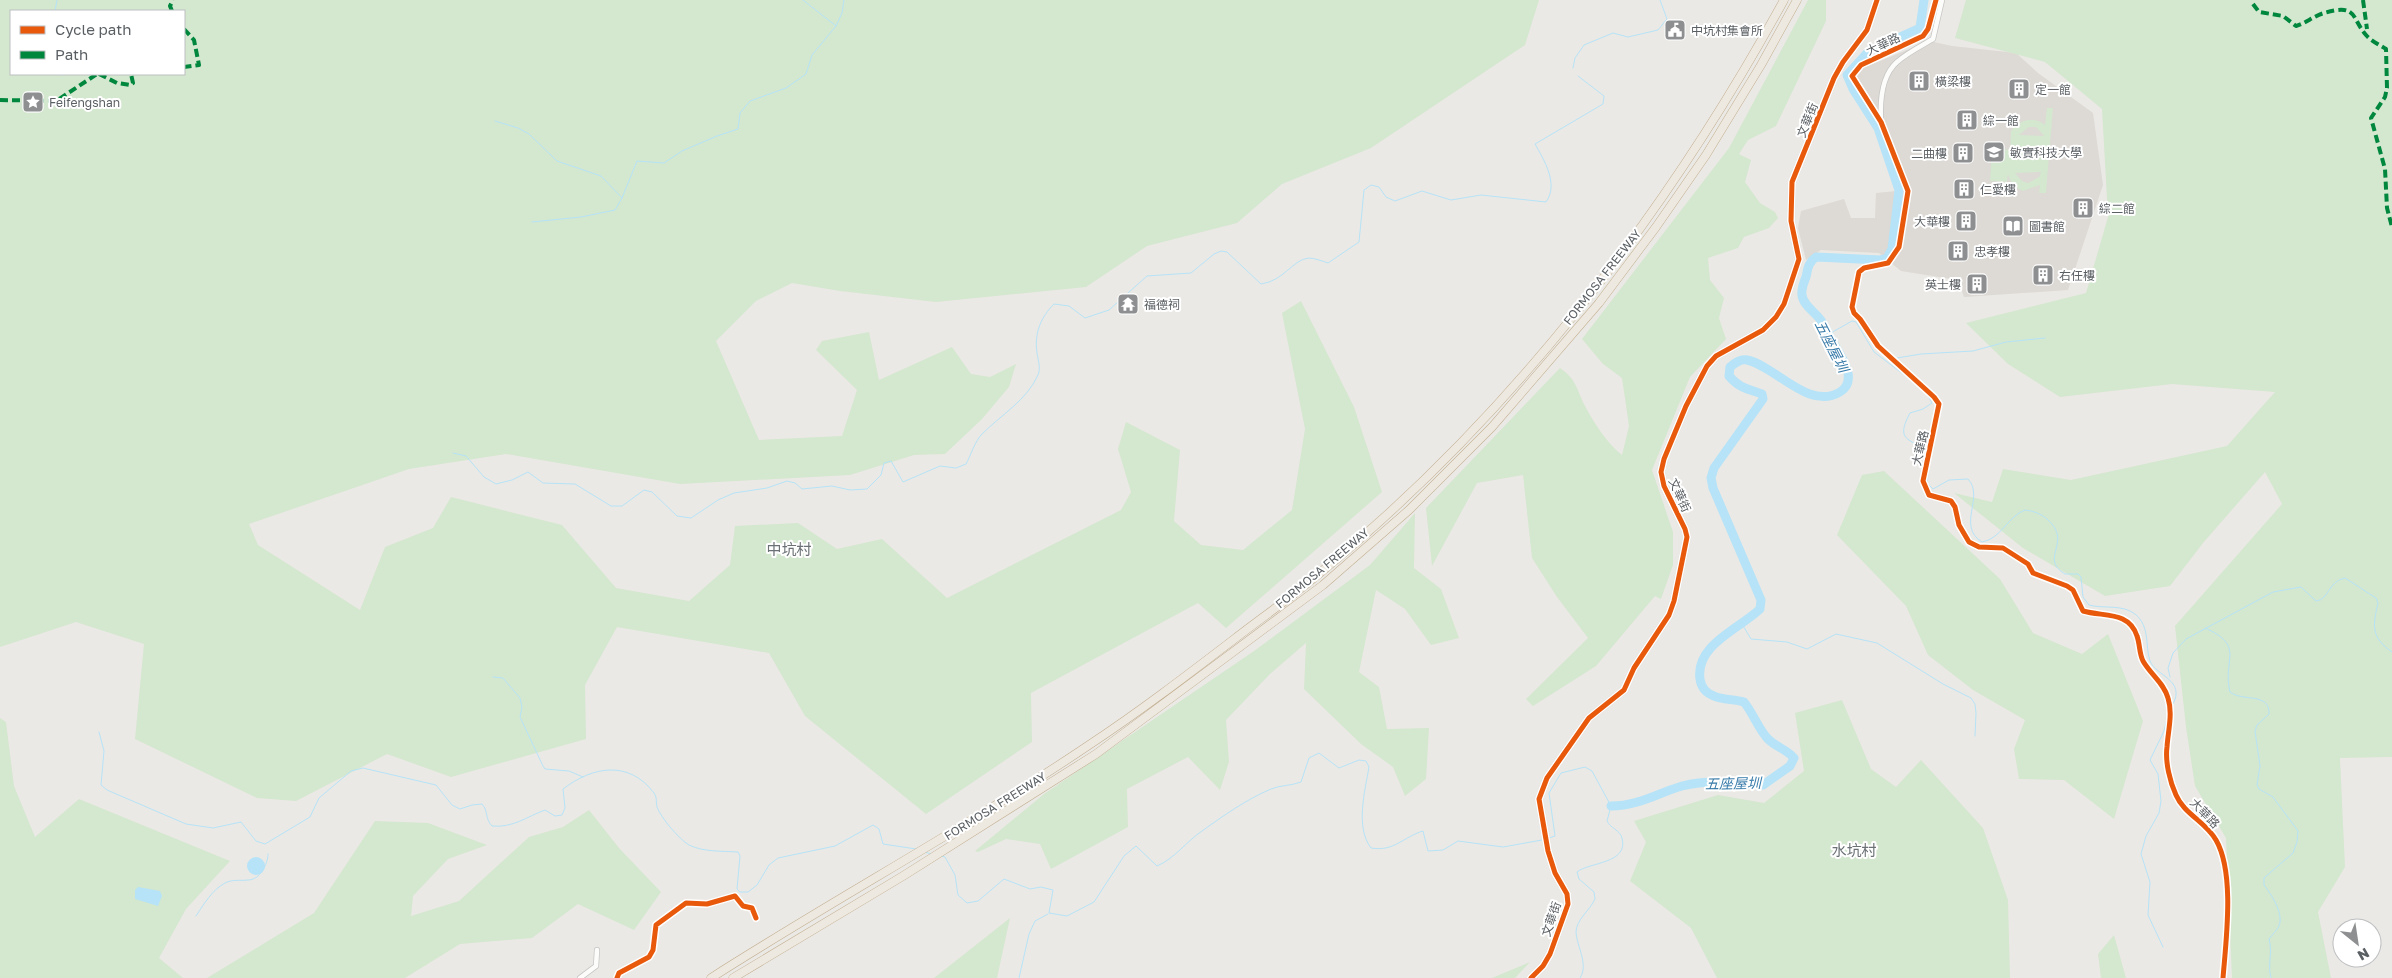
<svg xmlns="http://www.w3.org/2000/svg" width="2392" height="978" viewBox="0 0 2392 978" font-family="'Golos Text','Noto Sans TC',sans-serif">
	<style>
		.education { fill: #ddd9d4 }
		.green { fill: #d4e7cf; fill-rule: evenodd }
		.water { fill: #b6e3f7 }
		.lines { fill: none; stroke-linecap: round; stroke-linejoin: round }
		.stream { stroke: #b6e3f7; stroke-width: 1 }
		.river { stroke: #b6e3f7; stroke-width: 9 }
		.street-casing { stroke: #c6c6c5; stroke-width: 6 }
		.secondary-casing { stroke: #c7c7c7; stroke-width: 8 }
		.highway-casing { stroke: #c2af92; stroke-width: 9 }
		.street { stroke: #fcfcfb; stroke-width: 4.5 }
		.secondary { stroke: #fcfcfb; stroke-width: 6 }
		.highway { stroke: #eee9e0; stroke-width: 8 }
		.quiet { stroke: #00873e; stroke-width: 4; stroke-dasharray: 8 4; stroke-linecap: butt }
		.cycleway-casing { stroke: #fff; stroke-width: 8 }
		.cycleway { stroke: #e8590c; stroke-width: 5 }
		.labels { text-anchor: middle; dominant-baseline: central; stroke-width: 4; stroke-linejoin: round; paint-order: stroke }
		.poi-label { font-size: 12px; fill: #5a5f63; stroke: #fff; text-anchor: start }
		.street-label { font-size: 12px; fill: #5a5f63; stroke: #fff }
		.water-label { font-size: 14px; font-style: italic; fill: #397caa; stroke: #fff }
		.quarter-label { font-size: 15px; fill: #6b7175; stroke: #fff }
	</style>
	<rect width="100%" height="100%" fill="#ebe9e5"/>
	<path class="education" d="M1929,41L1952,46L2016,53L2038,73L2093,113L2103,185L2068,290L1964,297L1958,280L1901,271L1879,253L1821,250L1806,260L1798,228L1801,211L1844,199L1851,218H1875L1876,193L1907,190L1853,72Z"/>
	<path class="green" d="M0,0H1539L1525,45L1371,148L1282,184L1237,223L1147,246L1086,287L936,302L840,291L792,283L756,301L716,341L759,440L842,436L857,390L816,350L822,341L869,332L879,380L952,347L971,374L990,377L1016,364L1009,387L982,419L945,454L914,455L850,475L680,484L506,454L409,469L249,524L258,545L360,610L385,547L433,528L451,497L562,525L616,588L689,601L730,565L735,526L798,523L837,549L882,539L947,598L1121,510L1131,492L1118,449L1126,422L1180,450L1174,521L1201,545L1243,550L1292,510L1305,429L1282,313L1301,301L1354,407L1382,492L1226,628L1198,603L1031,693L1032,742L926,814L805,716L769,653L617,627L585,685L586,739L451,777L387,754L296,801L257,798L135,739L144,644L76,622L0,647ZM11,11H184V74H11Z
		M1808,0H1826V21L1776,126L1748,140L1739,154L1751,160L1745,182L1760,203L1775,212L1778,218L1769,228L1744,237L1738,248L1708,258L1710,280L1724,298L1719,318L1726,339L1690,377L1652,470L1673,532V565L1661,599L1655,596L1596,666L1533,706L1526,699L1588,638L1557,597L1532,558L1523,475L1477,483L1432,566L1426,508L1560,368C1577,380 1576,388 1585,406C1594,423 1607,443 1622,455L1629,426L1622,378L1603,364L1582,339L1729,148Z
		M1966,0H2392V757L2340,758L2345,867L2318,912L2331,978H2232L2226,838L2195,786L2186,727L2175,626L2282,504L2265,472L2203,543L2170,586L2105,596L2023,548L1954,493L1992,502L2003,469L2071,480L2227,446L2275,392L2172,384L2060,397L2008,364L1966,323L2086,293L2108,217L2102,109L2045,62L1955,38Z
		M2047,108H2053L2046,193H2039L2040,185L2023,191C2014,187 2011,184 2008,174L2007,182L1990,181L1992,148L2010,150L2011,131C2019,119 2035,116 2045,125ZM2029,127H2036L2044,136L2019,135ZM2041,172L2039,177L2028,183L2022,181L2015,173Z
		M1884,471L2000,579L2033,633L2082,654L2108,634L2143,721L2114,819L2064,780L2019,779L2014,749L2025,720L1973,690L1928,655L1906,606L1837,535L1862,475Z
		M1415,513L1414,568L1441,589L1459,638L1431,645L1405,609L1376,590L1359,672L1379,687L1387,729L1429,728L1426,779L1405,796L1393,767L1361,744L1304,689L1306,643L1270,674L1226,720L1229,762L1220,790L1188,757L1127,789L1128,827L1051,869L1040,844L1006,839L978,852L975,851L1044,794L1254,651L1370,565Z
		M1842,700L1871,769L1896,787L1921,760L1983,828L2008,900L2010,978H1717L1691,928L1630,881L1646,842L1634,821L1718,795L1764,803L1804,771L1795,713Z
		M0,718L6,722L14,786L35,837L79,799L230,861L186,909L159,958L183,978H0Z
		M589,810L619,848L661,892L634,930L578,904L532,938L460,944L405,978H207L314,913L375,821L428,823L487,845L448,859L413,896L411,916L459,901L529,837L563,827Z
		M1010,918L997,978H934Z
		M2114,935L2126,978H2101L2098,954Z
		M1530,962L1515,978H1492Z"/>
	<path class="water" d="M247 866a9 9 0 1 1 18 0a9 9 0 1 1-18 0Z
		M138,887L160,891L162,896L158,906L135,899V890Z"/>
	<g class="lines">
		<path class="stream" d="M803,0L836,26
			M55,11L57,0
			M1573,68L1575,58L1584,45L1613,33L1628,37L1658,30L1667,19L1660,0
			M63,75V74
			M495,121L518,128L529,134L557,161L601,176L622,198L637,161L664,163L682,151L717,136L738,129L740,113L750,101L786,88L806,74L812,55L836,26L842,13L844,0
			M532,222L581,217L615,210L622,198
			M1829,334L1852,321L1856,322L1874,352L1919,386
			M1897,358L1921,354L1973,351L2006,342L2045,338
			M453,453L466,456L484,477L496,484L512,480L528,472L543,483L575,484L611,506H622L644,490L652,492L677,516L691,518L718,500L734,493L767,488L787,481L795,483L802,489L832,486L850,490L867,489L881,475L884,463L891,461L903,482L940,466L956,468L966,464C971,455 975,441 982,434C1001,415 1027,400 1038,375C1041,368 1038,360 1037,353C1034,333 1041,317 1054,304L1069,306L1085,318L1109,310L1147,276L1191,273L1214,254L1221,251L1227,252L1261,284C1284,281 1293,259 1309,258C1314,258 1322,261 1328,263L1359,242L1364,190L1371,185L1379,187L1386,197L1395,201L1422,191L1451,200L1481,195L1546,202C1559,184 1544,160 1535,144L1603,104L1604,96L1578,76
			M1926,455C1917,436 1892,446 1910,413L1923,409L1932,403L1927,394
			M1929,464L1927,483L1933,489L1949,480L1968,479C1985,497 1956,526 1982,542C2001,539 2008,516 2025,510C2034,511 2041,514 2047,519C2074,542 2038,558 2065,574H2078L2081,577L2083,597L2089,605C2104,609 2122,604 2135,614C2150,626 2145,645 2150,661C2156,676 2186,680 2173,704
			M1742,624L1751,639L1787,642L1807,649L1836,634L1877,643L1943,684L1971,698L1975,704L1976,713L1975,736
			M2205,628C2246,646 2222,659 2230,692C2243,702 2270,692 2269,714L2257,725L2255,731L2260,766L2257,785L2259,789L2273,797L2298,831L2297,842L2293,853L2264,878V885C2271,894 2284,913 2279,926C2277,930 2272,935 2269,939C2273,953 2267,965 2271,978
			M493,677L503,678L520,698L522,707L520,717L543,766L545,769L569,771L583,777
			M2170,677L2168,668L2173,653L2186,639L2273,592L2301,587L2316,601C2329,600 2328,581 2345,578L2376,598L2378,603C2373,625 2370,637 2392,652
			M99,732L104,751L101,785L107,790L186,824L213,828L241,822L256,841L265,844L310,817L319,798L351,771L363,768L436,785L452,805L460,809L472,805L482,804C488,810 485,819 492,826C513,828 526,817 545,810L555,816L562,815L565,808L563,789C593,766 629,760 654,793C657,797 656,802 657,807C661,818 679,839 689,845C703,852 722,851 738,852L740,856L737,889L740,892H748L757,885L769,865L778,858L835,846L873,825L879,829L883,844L916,849
			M1549,838L1555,836L1549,793L1561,773L1585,767L1592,771L1611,806L1607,821C1610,828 1620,830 1622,838C1629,864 1589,862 1577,872L1579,879L1594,892L1595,899C1590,910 1576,920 1576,932C1577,947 1589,965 1580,978
			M924,852L932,854
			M941,856L945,857L955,875L958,895L967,903L978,901L1004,879L1030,889L1041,887L1053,890L1049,913L1067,916L1094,902L1124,856L1136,846L1157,866C1174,859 1187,841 1202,831C1223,816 1247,799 1271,789C1280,785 1291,786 1301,782L1309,758L1319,753L1339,768L1359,760L1366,761L1369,767C1365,791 1355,827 1371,848C1394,852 1403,837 1423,831L1428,851L1443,850L1458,841L1503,847L1542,840
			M196,916C204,904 212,890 225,883C233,879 240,881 248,880C260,880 268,864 268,854
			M2163,947L2148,915L2150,882L2141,854L2146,836L2159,813L2161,801L2158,774L2150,760L2164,731L2168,715
			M1019,978L1029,934L1035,921L1048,914"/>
		<path class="river" d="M1611,806C1638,806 1658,793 1682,786C1711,779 1735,783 1763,785L1790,766L1794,758C1786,749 1776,747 1768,739C1759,730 1753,713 1744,702C1734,699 1722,700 1714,696C1706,693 1701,687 1700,679C1695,645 1739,629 1760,609L1761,600L1713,488L1711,478L1714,468L1763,399L1762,394C1748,389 1739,388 1729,376L1730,367C1735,363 1740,359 1747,360C1776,366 1808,411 1840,392C1860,380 1839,353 1831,339C1828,333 1826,327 1822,322C1817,313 1803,306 1802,295C1801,289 1804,282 1806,277C1808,268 1808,263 1816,257L1880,260L1887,258L1892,249L1899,190L1878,128L1853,89L1847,75L1869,51L1920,28L1924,0"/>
		<g class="street-casing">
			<path id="street" d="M1936,0L1928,29L1923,36L1861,65L1852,76L1881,122L1908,191L1899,247L1888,263L1864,268L1859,272L1852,307L1854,313L1860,319L1878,346L1934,397L1939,404L1923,481L1929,495L1951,501L1955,507L1959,525L1969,542L1979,547L2003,548L2028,564L2033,573L2067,586L2073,590L2083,611C2104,617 2129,611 2137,636C2140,644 2139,653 2143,661C2151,675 2164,683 2168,698C2173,714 2168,731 2167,747C2165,762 2170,782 2176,795C2184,814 2206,822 2216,840C2235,873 2226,940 2223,978
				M1881,121C1880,102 1881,76 1897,62C1907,53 1921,46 1933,39L1942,0
				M580,978L596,966L597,950
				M617,978L619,973L649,957L653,950L656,925L686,903L707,904L735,896L743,906L752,908L756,918"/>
		</g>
		<g class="secondary-casing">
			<path id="secondary" d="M1531,978L1543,966L1550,954L1568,904L1567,894L1555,873L1548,851L1539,799L1547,778L1589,718L1624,690L1634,668L1669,615L1674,601L1687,537L1685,529L1664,486L1661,472L1664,459L1686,406L1707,366L1716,356L1763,330L1776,317L1784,304L1799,259L1791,221L1792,182L1834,78L1843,62L1867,30L1877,0"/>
		</g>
		<g class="highway-casing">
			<path id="highway" d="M711,978C836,898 966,828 1089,745C1139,712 1186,676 1233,640C1260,619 1289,599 1315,577C1508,420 1665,217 1784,0
				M733,978L903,876L1096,754L1323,585L1409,510L1492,427L1599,303L1656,227L1706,155L1761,65L1797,0"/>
		</g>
		<use href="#street" class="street"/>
		<use href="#secondary" class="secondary"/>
		<use href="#highway" class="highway"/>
		<path class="quiet" d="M2363,0L2367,29
			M2253,4L2259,12L2283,16L2296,26C2306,23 2314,16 2324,13C2358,3 2351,18 2366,35C2371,41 2380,45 2386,49L2387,88L2385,97L2371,118L2385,169L2387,208L2392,227
			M172,11L170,6L173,0
			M184,29L194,40L199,65L184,67
			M99,74L117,83L130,85L133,83L131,74
			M0,100L56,101L97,74"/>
		<g class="cycleway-casing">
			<path id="cycleway" d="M1936,0L1928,29L1923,36L1861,65L1852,76L1881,122L1908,191L1899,247L1888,263L1864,268L1859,272L1852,307L1854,313L1860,319L1878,346L1934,397L1939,404L1923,481L1929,495L1951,501L1955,507L1959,525L1969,542L1979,547L2003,548L2028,564L2033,573L2067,586L2073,590L2083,611C2104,617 2129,611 2137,636C2140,644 2139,653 2143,661C2151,675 2164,683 2168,698C2173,714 2168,731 2167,747C2165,762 2170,782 2176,795C2184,814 2206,822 2216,840C2235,873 2226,940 2223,978
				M617,978L619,973L649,957L653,950L656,925L686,903L707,904L735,896L743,906L752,908L756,918
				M1531,978L1543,966L1550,954L1568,904L1567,894L1555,873L1548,851L1539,799L1547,778L1589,718L1624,690L1634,668L1669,615L1674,601L1687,537L1685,529L1664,486L1661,472L1664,459L1686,406L1707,366L1716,356L1763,330L1776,317L1784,304L1799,259L1791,221L1792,182L1834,78L1843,62L1867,30L1877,0"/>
		</g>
		<use href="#cycleway" class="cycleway"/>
	</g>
	<defs>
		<g id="civic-square" transform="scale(1.125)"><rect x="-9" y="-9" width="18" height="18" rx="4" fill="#8d8f90" stroke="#fff"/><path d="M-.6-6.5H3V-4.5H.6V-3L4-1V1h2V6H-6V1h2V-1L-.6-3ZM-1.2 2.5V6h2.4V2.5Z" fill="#fff"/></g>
		<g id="building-square" transform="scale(1.125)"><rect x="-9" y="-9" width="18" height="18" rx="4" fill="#8d8f90" stroke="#fff"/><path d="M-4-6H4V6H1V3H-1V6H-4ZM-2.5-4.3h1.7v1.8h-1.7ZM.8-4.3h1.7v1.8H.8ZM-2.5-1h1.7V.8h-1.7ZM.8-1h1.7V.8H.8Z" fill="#fff"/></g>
		<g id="sight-square" transform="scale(1.125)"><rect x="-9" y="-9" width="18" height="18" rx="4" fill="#8d8f90" stroke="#fff"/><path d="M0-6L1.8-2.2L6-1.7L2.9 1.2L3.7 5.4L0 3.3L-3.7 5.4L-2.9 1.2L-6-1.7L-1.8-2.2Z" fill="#fff"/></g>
		<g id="university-square" transform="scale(1.125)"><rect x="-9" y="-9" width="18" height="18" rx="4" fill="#8d8f90" stroke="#fff"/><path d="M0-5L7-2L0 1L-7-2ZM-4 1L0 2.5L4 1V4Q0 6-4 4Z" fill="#fff"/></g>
		<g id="library-square" transform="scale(1.125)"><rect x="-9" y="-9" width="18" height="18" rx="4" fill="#8d8f90" stroke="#fff"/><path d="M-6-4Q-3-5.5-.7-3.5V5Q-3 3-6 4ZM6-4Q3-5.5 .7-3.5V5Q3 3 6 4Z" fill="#fff"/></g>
		<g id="temple-square" transform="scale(1.125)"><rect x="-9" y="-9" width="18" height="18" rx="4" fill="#8d8f90" stroke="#fff"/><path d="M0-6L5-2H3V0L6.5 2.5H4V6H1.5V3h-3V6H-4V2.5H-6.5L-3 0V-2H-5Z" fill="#fff"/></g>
	</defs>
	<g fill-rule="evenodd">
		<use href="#civic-square" x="1675" y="30"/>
		<use href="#building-square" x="1919" y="81"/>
		<use href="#building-square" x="2019" y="89"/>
		<use href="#sight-square" x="33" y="102"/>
		<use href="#building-square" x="1967" y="120"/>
		<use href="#university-square" x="1994" y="152"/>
		<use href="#building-square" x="1963" y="153"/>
		<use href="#building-square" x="1964" y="189"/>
		<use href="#building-square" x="2083" y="208"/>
		<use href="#building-square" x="1966" y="221"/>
		<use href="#library-square" x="2013" y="226"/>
		<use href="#building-square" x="1958" y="251"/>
		<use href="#building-square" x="2043" y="275"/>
		<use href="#building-square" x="1977" y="284"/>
		<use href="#temple-square" x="1128" y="304"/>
	</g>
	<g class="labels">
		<g class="poi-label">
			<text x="1691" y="30">中坑村集會所</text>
			<text x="1935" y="81">橫梁樓</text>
			<text x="2035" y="89">定一館</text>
			<text x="49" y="102">Feifengshan</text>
			<text x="1983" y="120">綜一館</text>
			<text x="2010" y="152">敏實科技大學</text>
			<text x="1947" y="153" text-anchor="end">二曲樓</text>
			<text x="1980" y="189">仁愛樓</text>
			<text x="2099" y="208">綜二館</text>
			<text x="1950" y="221" text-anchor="end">大華樓</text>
			<text x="2029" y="226">圖書館</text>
			<text x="1974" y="251">忠孝樓</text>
			<text x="2059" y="275">右任樓</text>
			<text x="1961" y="284" text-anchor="end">英士樓</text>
			<text x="1144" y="304">福德祠</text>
		</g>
		<g class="street-label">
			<text transform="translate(1883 44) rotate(-25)">大華路</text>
			<text transform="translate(1807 120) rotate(-68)">文華街</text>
			<text transform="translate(1602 277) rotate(-52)">FORMOSA FREEWAY</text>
			<text transform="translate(1920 448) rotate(-77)">大華路</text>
			<text transform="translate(1680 495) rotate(66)">文華街</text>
			<text transform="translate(1322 568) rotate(-40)">FORMOSA FREEWAY</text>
			<text transform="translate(995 806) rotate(-32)">FORMOSA FREEWAY</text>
			<text transform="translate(2205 813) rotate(46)">大華路</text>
			<text transform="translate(1551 919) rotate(-71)">文華街</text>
		</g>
		<g class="water-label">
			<text transform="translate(1832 346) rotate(63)">五座屋圳</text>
			<text transform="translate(1733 783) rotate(-1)">五座屋圳</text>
		</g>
		<g class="quarter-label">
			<text x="789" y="549">中坑村</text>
			<text x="1854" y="850">水坑村</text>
		</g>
	</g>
	<rect x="10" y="10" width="175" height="65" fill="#ffffff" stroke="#bdbfc1"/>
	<rect x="20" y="26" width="25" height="8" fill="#e8590c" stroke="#bdbfc1"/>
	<text x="55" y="35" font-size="15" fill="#5a5f63">Cycle path</text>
	<rect x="20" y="51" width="25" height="8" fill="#00873e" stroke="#bdbfc1"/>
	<text x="55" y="60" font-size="15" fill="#5a5f63">Path</text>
	<g transform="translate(2357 943) rotate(150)"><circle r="24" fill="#ffffff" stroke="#bdbfc1"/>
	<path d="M0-4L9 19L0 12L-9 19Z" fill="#8d8f90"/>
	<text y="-8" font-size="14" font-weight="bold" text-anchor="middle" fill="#5a5f63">N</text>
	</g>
</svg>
